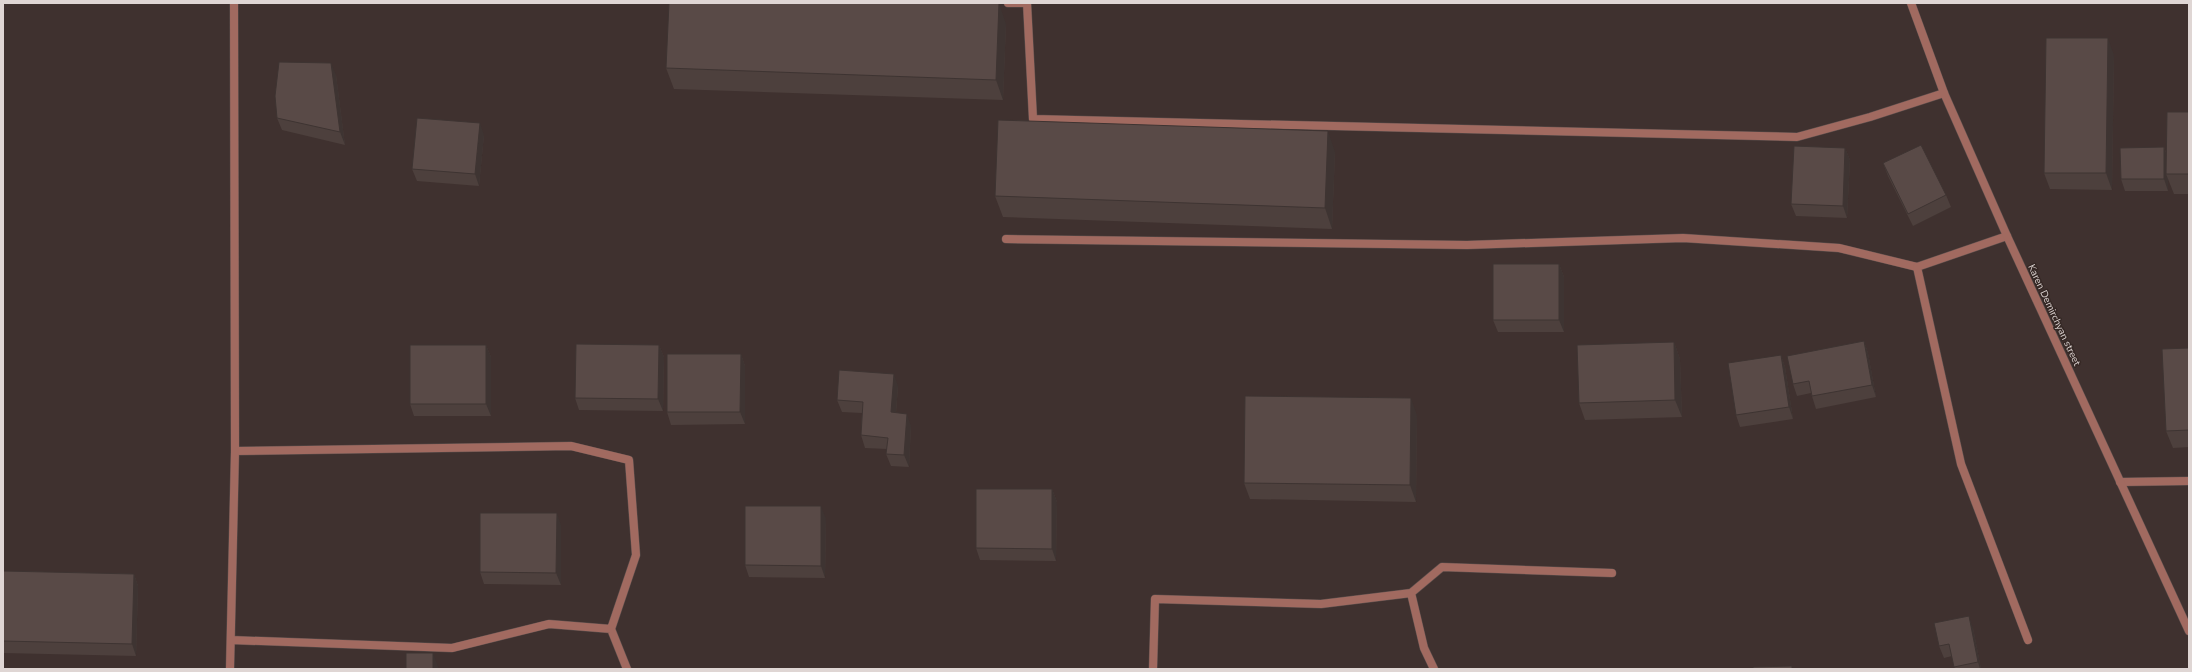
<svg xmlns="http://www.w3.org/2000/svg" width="2192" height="672" viewBox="0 0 2192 672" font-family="'Nunito Sans',sans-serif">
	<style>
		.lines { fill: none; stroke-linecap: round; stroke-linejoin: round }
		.service-casing { stroke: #5c4f4d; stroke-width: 9 }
		.minor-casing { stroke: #5c4f4d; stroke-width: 9 }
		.tertiary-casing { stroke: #5c4f4d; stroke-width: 9 }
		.service { stroke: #a16a60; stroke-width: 8 }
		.minor { stroke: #a16a60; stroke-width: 8 }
		.tertiary { stroke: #a16a60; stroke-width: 8 }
		.wall { fill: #4d403d }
		.shaded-wall { fill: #3e3432 }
		.building { fill: #594a47; stroke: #3e3432 }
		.labels { text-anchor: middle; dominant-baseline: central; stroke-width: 3; stroke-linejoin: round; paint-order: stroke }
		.street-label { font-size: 10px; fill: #dfd6d4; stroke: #352825 }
	</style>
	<rect width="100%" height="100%" fill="#3f312f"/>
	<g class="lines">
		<g class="service-casing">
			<path id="service" d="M1006,239L1467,245L1683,238L1839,248L1917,267
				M2120,482L2189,481"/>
		</g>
		<g class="minor-casing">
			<path id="minor" d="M1008,3H1027L1033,119L1797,137L1870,117L1944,93
				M2007,236L1917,267L1961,464L2028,640
				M235,451L571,446L629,460L636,555L611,629L627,669
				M1411,593L1442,567L1612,573
				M231,640L452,648L549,624L611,629
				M230,669L235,451L234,3
				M1153,669L1155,599L1321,604L1411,593L1424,648L1434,669"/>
		</g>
		<g class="tertiary-casing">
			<path id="tertiary" d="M1911,3L1944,93L2007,236L2189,631"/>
		</g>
		<use href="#service" class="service"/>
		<use href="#minor" class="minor"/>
		<use href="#tertiary" class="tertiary"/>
	</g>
	<path class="wall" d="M1006,24L1003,100L674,89L666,68Z
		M2114,55L2112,190L2050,189L2044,173Z
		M336,75L345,145L282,130L277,118Z
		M2189,112V194H2174L2168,179V191H2125L2121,179L2164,147L2167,155Z
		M484,135L479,186L417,181L412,169Z
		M1845,148L1850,160L1847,218L1796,216L1791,204Z
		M1335,152L1332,229L1003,217L995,196Z
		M1883,163L1946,195L1951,207L1913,226L1888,176Z
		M1559,264L1564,277V332H1498L1493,320Z
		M1864,341L1868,353L1876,397L1816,409L1811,393L1797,396L1793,384Z
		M1674,342L1680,359L1682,417L1585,420L1579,403Z
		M486,345L491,357V416H414L410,404Z
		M659,345L664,357L663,411L579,410L575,398Z
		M2189,348V447L2173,448L2166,431Z
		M741,354L745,366V424L671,425L667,412Z
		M1781,355L1785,367L1793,419L1740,427L1736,415Z
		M898,386L896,413L911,426L909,467L891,466L886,454L887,449L865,448L861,435L862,413L842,412L837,400Z
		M1417,415L1416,502L1250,499L1244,483Z
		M1052,489L1057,502L1056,561L980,560L976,548Z
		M826,519L825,578L749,577L745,565Z
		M561,525V585L484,584L480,572Z
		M3,571L134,574L138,586L136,656L3,653Z
		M1973,628L1981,669H1955L1952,656L1944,658L1939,646Z"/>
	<path class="shaded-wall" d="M999,3L1006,24L1003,100L996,80Z
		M2108,38L2114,55L2112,190L2106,173Z
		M331,63L336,75L345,145L340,132Z
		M480,123L484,135L479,186L475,174Z
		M1328,131L1335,152L1332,229L1325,208Z
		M2164,147L2168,159L2166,174L2168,179V191L2164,179Z
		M1845,148L1850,160L1847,218L1843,206Z
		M1559,264L1564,277V332L1559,320Z
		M1864,341L1868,353L1876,397L1872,385Z
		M1674,342L1680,359L1682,417L1675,400Z
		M486,345L491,357V416L486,404Z
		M659,345L664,357L663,411L658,399Z
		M741,354L745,366V424L740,412Z
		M1781,355L1785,367L1793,419L1789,407Z
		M894,374L898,386L895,425L891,412Z
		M1411,398L1417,415L1416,502L1410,485Z
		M907,414L911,426L909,467L904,455Z
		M1052,489L1057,502L1056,561L1052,549Z
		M821,506L826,519L825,578L821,566Z
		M557,513L561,525V585L556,573Z
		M134,574L138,586L136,656L132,644Z
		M1969,616L1973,628L1981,669H1980L1978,662Z
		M433,653L439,669H433Z"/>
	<path class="building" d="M669,3H999L996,80L666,68Z
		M2046,38H2108L2106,173H2044Z
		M279,62L331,63L340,132L277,118L275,96Z
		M2167,112H2189V174H2166Z
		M417,118L480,123L475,174L412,169Z
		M998,120L1328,131L1325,208L995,196Z
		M1921,145L1946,195L1908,214L1883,163Z
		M1794,146L1845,148L1843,206L1791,204Z
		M2164,147V179H2121L2120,148Z
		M1493,264H1559V320H1493Z
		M1864,341L1872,385L1812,396L1809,381L1793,384L1787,356Z
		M1674,342L1675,400L1579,403L1577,345Z
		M576,344L659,345L658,399L575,398Z
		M410,345H486V404H410Z
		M2189,348V430L2166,431L2162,349Z
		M667,354H741L740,412H667Z
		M1781,355L1789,407L1736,415L1728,363Z
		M839,370L894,374L891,412L907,414L904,455L886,454L888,438L861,435L863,402L837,400Z
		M1245,396L1411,398L1410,485L1244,483Z
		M976,489H1052V549L976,548Z
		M745,506H821V566L745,565Z
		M480,513H557L556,573L480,572Z
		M3,571L134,574L132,644L3,641Z
		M1969,616L1978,662L1954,667L1949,644L1939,646L1934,623Z
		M406,653H433V669H406Z
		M1792,666V669H1753V667Z"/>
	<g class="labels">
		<g class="street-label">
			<text transform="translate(2054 315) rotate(65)">Karen Demirchyan street</text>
		</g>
	</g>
	<rect width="2192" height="672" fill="none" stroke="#dfd6d4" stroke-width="8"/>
</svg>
